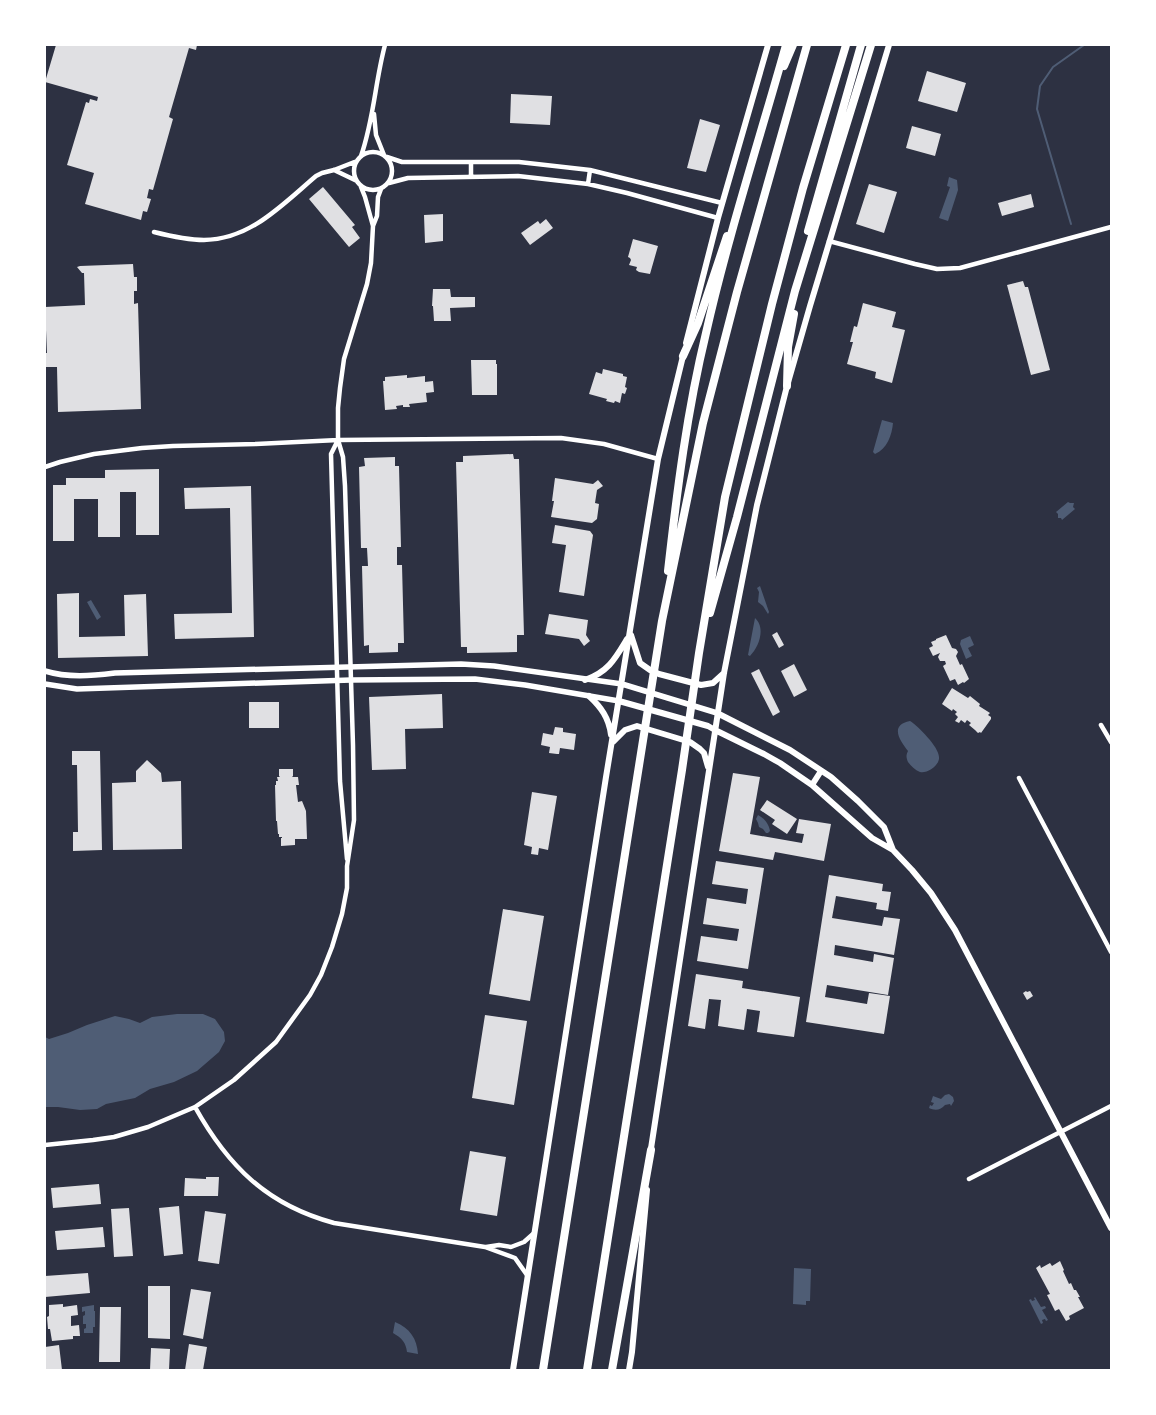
<svg xmlns="http://www.w3.org/2000/svg" width="1156" height="1415" viewBox="0 0 1156 1415" font-family="'Alegreya Sans',sans-serif">
	<style>
		.water { fill: #4f5d75 }
		.lines { fill: none; stroke-linecap: round; stroke-linejoin: round }
		.stream { stroke: #4f5d75; stroke-width: 2 }
		.building { fill: #e0e0e3 }
		.minor { stroke: #fff; stroke-width: 4.5 }
		.tertiary { stroke: #fff; stroke-width: 5.5 }
		.secondary { stroke: #fff; stroke-width: 6 }
		.motorway { stroke: #fff; stroke-width: 8 }
	</style>
	<rect width="100%" height="100%" fill="#2d3142"/>
	<path class="water" d="M949,177L957,180L958,190L948,221L939,218L950,187L947,186Z
		M882,420L893,423C892,435 887,449 875,454L873,452Z
		M1068,502L1070,503H1074L1073,507L1075,509L1062,520L1061,518H1058V514L1056,512Z
		M760,586L769,612L768,614L763,606L758,602L759,592L757,588Z
		M91,600L101,617L97,620L87,602Z
		M755,618C766,628 759,647 750,656L748,655Z
		M970,636L974,645L968,648L972,656L966,659L960,644L961,640Z
		M910,721C918,726 939,747 939,757C940,765 927,774 920,772C915,770 911,766 908,762C906,757 906,755 908,751C900,741 889,725 910,721Z
		M758,815C764,818 769,824 770,831L768,833H766L763,829L759,827L758,823L756,819Z
		M177,1014H203L215,1019L224,1032L225,1041L219,1052L197,1071L174,1082L150,1089L135,1098L106,1104L97,1109L80,1110L58,1107H45V1037L49,1039L68,1033L87,1025L115,1016L129,1019L140,1023L152,1017Z
		M949,1094L953,1097L954,1101L951,1106L950,1104L945,1105C941,1110 935,1111 929,1108L930,1105L932,1106L934,1103L931,1102L933,1096L941,1099L945,1095Z
		M794,1268L811,1269L810,1301H806V1305L793,1304Z
		M1035,1297L1041,1307L1045,1306L1046,1308L1042,1310L1048,1320L1046,1321L1045,1319L1042,1320L1043,1323L1041,1324L1029,1300L1031,1299L1032,1301L1035,1300L1034,1298Z
		M94,1305V1311H95V1327H93V1333H84V1329L86,1328V1324H83V1316L85,1315V1311L82,1312V1307Z
		M395,1322C410,1328 417,1339 418,1354L407,1352C406,1343 402,1338 393,1333Z"/>
	<g class="lines">
		<path class="stream" d="M1071,224L1037,109L1040,86L1053,67L1084,45"/>
	</g>
	<path class="building" d="M56,45H197L196,50L189,48L169,117L173,119L153,190L149,189L147,198L151,199L147,212L143,211L141,220L85,204L94,173L67,165L86,102L89,103L90,99L97,101L98,97L45,82Z
		M927,71L966,83L957,112L918,101Z
		M511,94L552,96L550,125L510,123Z
		M700,119L720,125L706,172L687,168Z
		M912,126L941,134L935,156L906,148Z
		M869,184L897,192L884,233L856,224Z
		M323,187L355,225L352,227L360,238L349,247L309,199Z
		M1031,194L1034,207L1002,216L998,203Z
		M443,214V241L425,243L424,215Z
		M546,219L553,228L530,245L521,233L538,221L540,224Z
		M633,239L658,246L650,274L639,272L636,270L637,267L629,265L631,260L630,258L628,257Z
		M133,264L134,277H137V291H134V304L138,303L141,409L58,412L57,367H45V353H47L45,307L85,305L84,273H82L77,267L80,266Z
		M1023,281L1025,287H1028L1050,370L1031,375L1007,285Z
		M433,289H450L451,297H475V307L450,308L451,321H434L433,306H432Z
		M863,303L896,312L892,327L905,330L892,383L875,378L876,372L847,364L853,342H850L854,326L857,327Z
		M471,360H496V364H497V395H472Z
		M603,369L623,374V376L627,377L625,387L627,388L625,394L622,393L620,403L615,401L614,403L606,401L607,399L589,394L596,372L602,374Z
		M407,375V378L425,376V382L433,381L434,392L426,393L427,402L409,404L410,407H403V405L396,406L397,409L385,410L383,381H385V377Z
		M513,454L514,459H519L524,635H517V652L467,653V647H461L456,462H463V456Z
		M395,457V466H399L401,547H397V565H402L404,643H398V652L369,653V645L364,646L362,566H368L367,548H361L359,467L365,466L364,458Z
		M159,469V535H136V492H120V537H98V499H74V541H53V485H66V478H105V470Z
		M555,478L593,484L598,480L603,486L597,490L595,503L599,504L597,519L592,523L551,517L554,501H552Z
		M251,486L254,637L175,639L174,614L232,613L230,508L185,509L184,488Z
		M555,525L590,531L593,535L584,596L559,592L566,545L552,543Z
		M79,593V637L125,636L124,595L146,594L148,656L58,658L57,594Z
		M549,614L588,620L586,635L590,641L584,646L579,639L545,634Z
		M777,632L784,645L779,648L772,635Z
		M946,635L952,648L956,649L958,652L956,656L960,665L962,664L969,679L964,683L963,682L958,685L955,679L950,681L943,666L946,664L945,661H940L938,657L940,653L933,656L929,648L933,646L931,642L936,640V639Z
		M794,664L807,690L794,697L781,671Z
		M759,669L780,712L773,716L751,673Z
		M952,688L968,698L970,696L980,704L979,706L990,713L988,715L991,717V719L981,733L980,732L978,733L975,730L969,725L971,723L967,720L965,723L961,720L959,723L955,721L958,717L955,714L957,712L953,709L952,711L942,704Z
		M442,694L443,728L405,729L406,769L372,770L369,697Z
		M249,702H279V728H249Z
		M555,727L563,728V732L576,734L574,750L560,748L559,754H557L549,753L550,747L541,745L543,733L553,735Z
		M72,751H100L102,850L73,851V832H78L77,765H72Z
		M147,760L161,773L162,782L181,781L182,849L113,850L112,783L136,782V771Z
		M279,769H293V776L292,777H298L299,785H296L298,802L302,801L306,811L307,839H295V845L281,846V838H282V837H279V834H278L277,821H276L275,785H276V781H278L277,777H280L279,776Z
		M733,773L760,777L750,834L802,843L804,834L796,833L799,819L831,824L824,861L775,852L773,860L719,851Z
		M532,792L557,796L548,850L539,848L538,855L531,854L532,847L524,845Z
		M767,800L797,819L787,834L772,824L775,820L760,810Z
		M716,861L764,868L748,969L697,961L701,936L737,941L739,929L703,924L707,898L746,904L748,889L712,884Z
		M829,875L883,884L882,891L891,892L888,911L876,909L877,903L836,896L832,918L882,926L884,917L900,919L894,955L835,945L834,955L873,962L874,954L894,958L888,995L827,985L825,997L867,1004L869,993L890,996L884,1034L806,1022Z
		M503,909L544,916L530,1001L489,994Z
		M696,974L743,981L742,988L800,997L794,1037L757,1032L760,1011L747,1009L744,1030L718,1026L721,1000L709,999L705,1029L688,1026Z
		M1026,991L1027,992L1030,991L1033,996L1027,1000L1023,993Z
		M485,1015L527,1021L514,1105L472,1098Z
		M470,1151L506,1157L497,1216L460,1210Z
		M206,1177H219L218,1196H184L185,1178L206,1179Z
		M99,1184L101,1204L53,1208L51,1188Z
		M179,1206L183,1254L164,1256L159,1208Z
		M129,1208L133,1256L114,1257L111,1209Z
		M205,1211L226,1214L219,1264L198,1261Z
		M103,1227L105,1247L57,1250L55,1231Z
		M1060,1261L1064,1270L1063,1271L1069,1284L1071,1283L1074,1290H1076L1080,1297H1078L1084,1308L1069,1316L1070,1319L1066,1321L1059,1309L1055,1311L1047,1295L1050,1294L1036,1268L1040,1265L1041,1268L1050,1263L1052,1266Z
		M88,1273L90,1293L45,1297V1276Z
		M148,1286H170V1339L148,1338Z
		M191,1289L211,1292L203,1339L183,1335Z
		M63,1304V1307L77,1305L78,1315L71,1316V1326L79,1325L80,1336H73V1339L52,1341L50,1329H48L47,1317L49,1316V1305Z
		M100,1307H121L120,1362H99Z
		M189,1344L207,1347L203,1370H185Z
		M59,1345L62,1370H45V1347Z
		M151,1348L170,1349L169,1370H150Z"/>
	<g class="lines">
		<path class="minor" d="M374,114L376,135L384,155
			M354 171a19 19 0 1 1 38 0a19 19 0 1 1-38 0Z
			M361,156C374,119 375,82 385,45
			M387,157L402,162H519L590,170L722,203
			M334,170L357,181
			M471,176V162
			M389,183L408,178L518,176L588,184L627,193L718,218
			M588,184L590,170
			M361,187L365,197L373,226
			M154,232C170,236 187,240 204,240C250,240 283,204 316,176L322,173L334,170L357,161
			M829,241L915,264L937,269L960,268L1111,227
			M338,440L331,454L340,781L347,859
			M45,467L60,462L94,454L142,448L173,446L256,444L338,440L561,438L604,444L658,459
			M1101,725L1111,742
			M1019,778L1111,952
			M195,1107C228,1166 267,1205 334,1223L485,1247L515,1258L527,1275
			M45,1145L93,1140L114,1137L148,1127L195,1107L234,1080L276,1042L310,995L321,975L332,947L342,914L347,888V866L354,820L353,745L345,486L343,457L338,440V408L340,388L344,359L367,284L371,263L373,226L377,216L378,197L381,189
			M969,1179L1111,1106
			M486,1247L499,1245L511,1247L524,1242L533,1234"/>
		<path class="tertiary" d="M45,671C68,678 91,676 115,673L461,664L494,666L622,684
			M45,684L77,689L351,680L475,679L525,685L619,701"/>
		<path class="secondary" d="M686,343L718,218L768,45
			M631,635L640,663L650,670L659,674L701,685L713,683L724,673
			M585,680C608,672 615,659 627,639
			M622,684L717,713L790,750L831,777L858,801L884,827L893,850
			M589,696C601,707 609,718 611,735
			M619,701L708,726L715,730L764,754L780,763L812,785L872,838L893,850L912,870L931,893L955,930L1111,1228
			M613,742L625,730L637,726L690,742L700,749L704,753L708,767
			M812,785L821,771
			M650,1155L724,673L757,505L787,386L810,306L889,45
			M513,1370L606,777L658,459L684,352
			M629,1370L632,1352L647,1190"/>
		<path class="motorway" d="M784,66L793,45
			M808,231L861,45
			M683,356L698,323L727,236
			M787,386L788,347L794,314
			M668,571C677,491 687,411 706,333C728,236 759,141 786,45
			M710,613L737,517L795,291L871,45
			M543,1370L662,621L703,423L737,292L807,45
			M587,1370L682,770L699,653L725,497L772,304L803,188L846,45
			M612,1370L651,1150"/>
	</g>
	<rect width="1156" height="1415" fill="none" stroke="#ffffff" stroke-width="92"/>
</svg>
